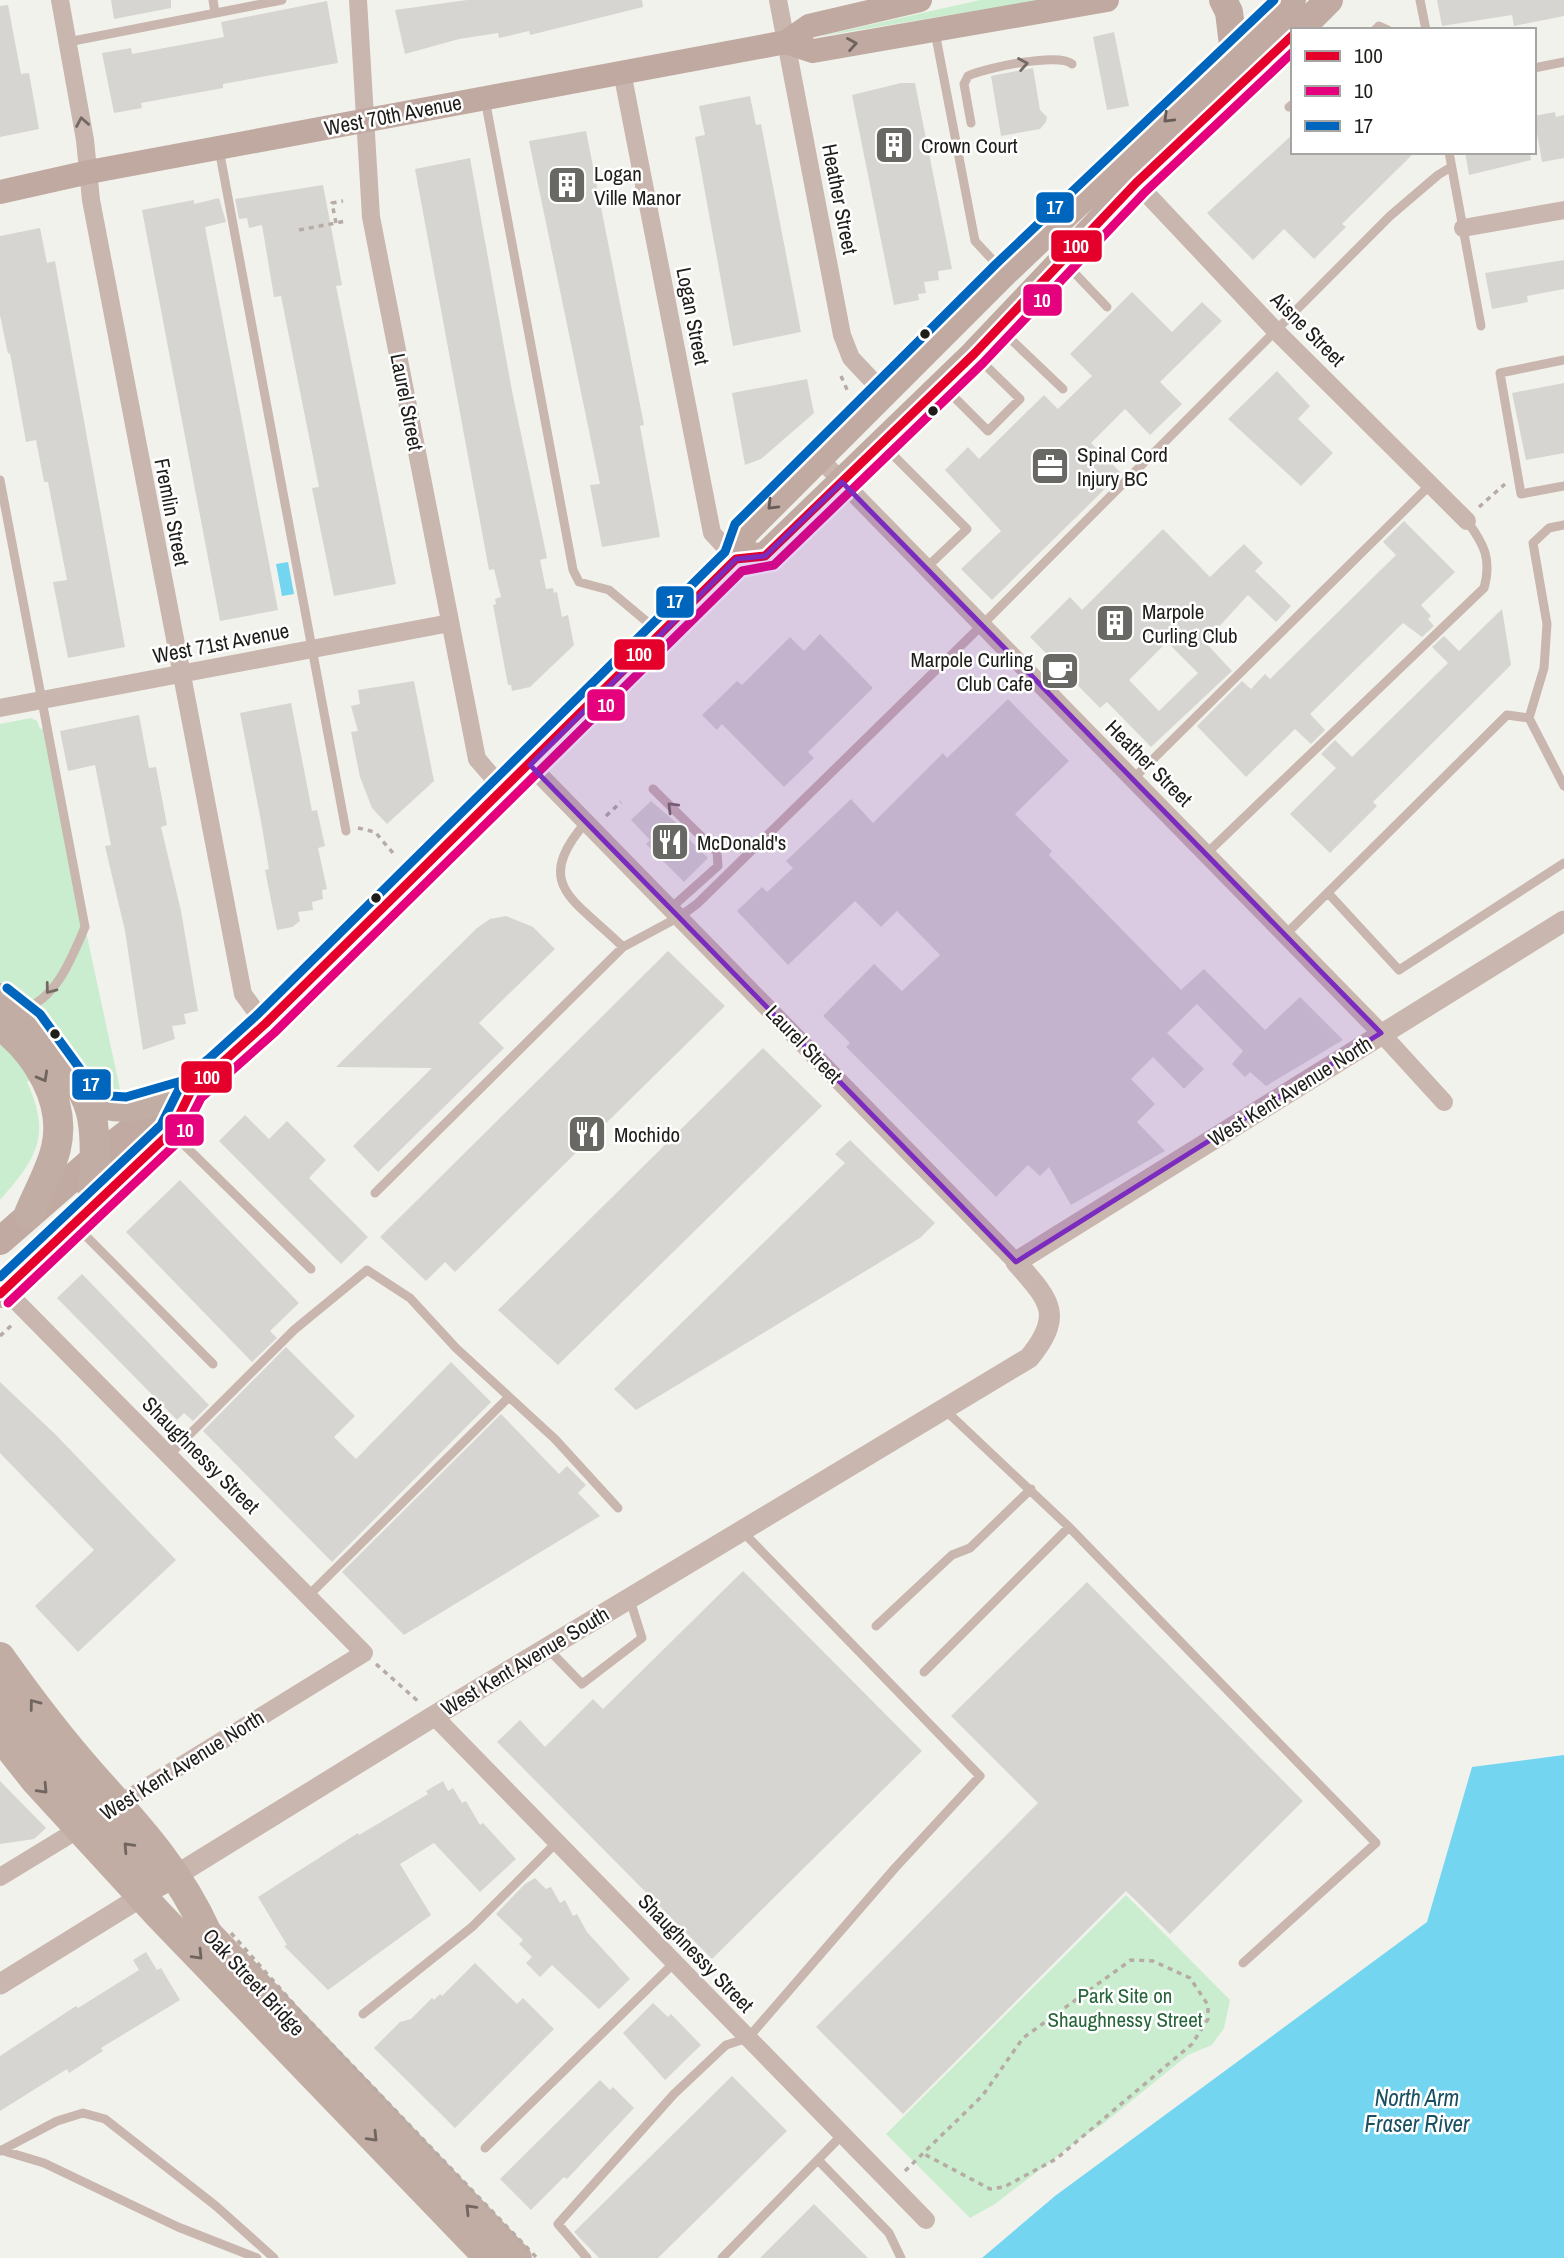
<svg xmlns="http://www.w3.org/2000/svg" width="1564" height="2258" viewBox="0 0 1564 2258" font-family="'Archivo Narrow',sans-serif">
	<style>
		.green { fill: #caedcf }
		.water { fill: #73d5f0 }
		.building { fill: #d6d5d1; fill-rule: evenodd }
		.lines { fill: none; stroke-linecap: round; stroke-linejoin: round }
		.path { stroke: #b6aba5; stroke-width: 3.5; stroke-dasharray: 5 5; stroke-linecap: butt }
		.service { stroke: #c9b6af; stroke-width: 9 }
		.minor { stroke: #c9b6af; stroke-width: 18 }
		.tertiary { stroke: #c9b6af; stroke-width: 21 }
		.secondary { stroke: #c0a9a0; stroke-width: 24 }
		.primary { stroke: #c0aaa1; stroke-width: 28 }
		.trunk { stroke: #c1ada4; stroke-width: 30 }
		.path-bridge { stroke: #b6aba5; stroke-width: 3.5; stroke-dasharray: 5 5; stroke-linecap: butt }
		.trunk-bridge { stroke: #c1ada4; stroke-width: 30 }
		.bus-1-casing { stroke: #fff; stroke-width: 14 }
		.bus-2-casing { stroke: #fff; stroke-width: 14 }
		.bus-3-casing { stroke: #fff; stroke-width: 14 }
		.bus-1 { stroke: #e4002b; stroke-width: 9 }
		.bus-2 { stroke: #e5007d; stroke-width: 9 }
		.bus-3 { stroke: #0065bd; stroke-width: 9 }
		.oneway { stroke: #6f635d }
		.oneway2 { stroke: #746a64 }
		.oneway3 { stroke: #675c57 }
		.oneway4 { stroke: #70655f }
		.marked { fill: #7b2cbf; fill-opacity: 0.2; stroke: #7b2cbf; stroke-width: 5; stroke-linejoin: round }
		.bus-dot { fill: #1e1d1a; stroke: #fff; stroke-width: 2.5 }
		.labels { text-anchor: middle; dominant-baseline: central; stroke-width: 5; stroke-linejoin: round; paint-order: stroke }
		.street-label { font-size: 21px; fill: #1e1d1a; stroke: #fff }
		.poi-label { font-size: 21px; fill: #1e1d1a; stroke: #fff; text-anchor: start }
		.park-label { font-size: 21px; fill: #27653a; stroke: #fff }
		.water-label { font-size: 23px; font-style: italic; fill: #185061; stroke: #fff }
		.line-badge { stroke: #fff; stroke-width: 2.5 }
		.badge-label { font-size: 19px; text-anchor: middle; font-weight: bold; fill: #fff }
	</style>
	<rect width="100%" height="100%" fill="#f2f2ec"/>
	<path class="green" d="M980,0H1041L816,37Z
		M31,718L37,721L40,729L49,726L85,927L123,1103L97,1093L36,1010L39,1008L29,999L0,988V724Z
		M0,1039L31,1078L27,1082C52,1136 36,1159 0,1200Z
		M1126,1895L1230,2000L1224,2028L1212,2045L1188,2055L1103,2124L1081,2138L995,2204L970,2218L886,2134Z"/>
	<path class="water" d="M288,562L294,594L282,596L276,564Z
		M1564,1755V2258H982L1055,2196L1427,1922L1472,1767Z"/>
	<path class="building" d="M111,0H171V8L114,19Z
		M467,0H642L643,7L530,35L529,31L499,38L498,33L459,39L405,54L395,10Z
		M1437,0H1564V16L1514,26L1512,15L1442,26Z
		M327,1L338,63L223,84V88L141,103L142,108L114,113L102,53L131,48L132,54L224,37L221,22Z
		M8,5L21,74L29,73L39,129L0,137V6Z
		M1114,32L1129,106L1107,110L1093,37Z
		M1033,68L1040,110L1047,117L1046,122L1040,129L1001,136L991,76Z
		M901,83H915L952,269L938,271L939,280L924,282L926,293L918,294L919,300L894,305L852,95Z
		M750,96L756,125L761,124L801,332L733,346L695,137L705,135L699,106Z
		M1555,112L1556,117L1564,115V158L1542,162L1534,116Z
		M586,131L644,425L640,426L660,537L602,547L590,485L600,484L529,141Z
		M1293,134V152H1415L1342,224L1346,227L1314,259L1284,229L1253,260L1207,213Z
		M1465,152H1530L1531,160L1469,175Z
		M470,158L512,391L547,558L540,560L546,589L553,588L554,593L557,592L562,617L568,615L574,645L530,687L512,691L511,685H508L493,605L496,604L495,599L501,597L494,569L489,570L415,169Z
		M323,185L342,285L336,286L396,584L334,596L312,488L319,487L281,296L274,297L262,225L249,228L247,218L239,219L235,199Z
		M219,198L226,222L205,227L278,610L220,621L142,210L194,200V204Z
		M40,228L47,263L55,261L125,647L68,658L53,582L67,580L48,482H44L36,440L26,442L10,353L8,354L0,315V236Z
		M1564,260V289L1527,296L1528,302L1492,309L1485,273Z
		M1132,292L1172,332L1202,302L1222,321L1160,382L1182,404L1150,435L1125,409L1091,443L1121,473L992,600L961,569L1001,531L945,470L968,447L979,459L1044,395L1058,409L1092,376L1070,354Z
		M1277,371L1310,406L1298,419L1333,453L1301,486L1228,419Z
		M807,379L814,413L761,459L745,465L732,393Z
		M1564,383V453L1526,460L1512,393Z
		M1404,521L1455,572L1421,605L1431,616L1428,619L1434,626L1422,637L1403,623L1310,714L1325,730L1311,744L1295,729L1246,777L1197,726L1242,681L1251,689L1265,674L1270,679L1396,555L1383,542Z
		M1163,529L1210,577L1244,544L1263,563L1255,571L1291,606L1276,622L1248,595L1205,642L1232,671L1151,747L1107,702L1100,708L1030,637L1070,597L1082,610ZM1167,642L1198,673L1159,711L1129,680Z
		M1502,609L1511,665L1373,802L1377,806L1330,853L1290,814L1336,768L1321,754L1335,740L1352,757L1448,663L1432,647L1444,636L1459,651Z
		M820,634L873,688L808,752L814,758L784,787L722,724L717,730L702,715L737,681L742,685L790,637L804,651Z
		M414,681L434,781L387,824L372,808L360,777L351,732L358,731L351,706L360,704L358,690Z
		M1008,699L1069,761L1015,814L1052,851L1049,855L1181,990L1204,969L1265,1030L1300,997L1343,1040L1266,1086L1250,1072L1245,1077L1232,1064L1243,1051L1197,1004L1167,1033L1204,1069L1184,1089L1153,1057L1131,1079L1155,1104L1137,1122L1165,1151L1071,1205L1049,1167L1040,1176L1028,1165L996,1197L846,1047L850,1043L823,1016L874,964L902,991L940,955L897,911L881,927L855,901L788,965L737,911L762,887L767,892L793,868L786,861L851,799L873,823L943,753L947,758Z
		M291,703L312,811L317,810L325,846L318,848L327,889L322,890L323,899L312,902L313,910L298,912L300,921L292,927L277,930L265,870L269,869L261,821L240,713Z
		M139,715L149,768L156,767L167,825L161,827L181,911L198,1011L184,1014L186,1024L172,1026L175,1039L143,1050L125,931L105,846L111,845L95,765L68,771L60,731Z
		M651,801L687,832L684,834L708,858L684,882L646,844L650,840L631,820Z
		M506,916L533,927L555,949L479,1023L504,1048L378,1172L353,1146L432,1068L336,1067L477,928L490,919Z
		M668,951L725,1006L455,1272L445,1262L426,1281L380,1237Z
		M763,1048L822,1106L558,1365L498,1310Z
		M245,1115L269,1139L287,1121L326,1160L309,1178L368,1237L341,1264L219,1141Z
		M850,1140L935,1223L920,1238L636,1410L614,1389L845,1163L835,1154Z
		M180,1180L299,1303L270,1331L277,1338L252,1362L126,1232Z
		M82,1274L209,1405L193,1421L184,1413L177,1420L57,1298Z
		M286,1347L355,1416L334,1437L356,1459L451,1362L491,1402L332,1562L203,1431Z
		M0,1382L55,1434L176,1560L78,1652L35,1606L94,1550L0,1453Z
		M501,1414L559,1474L567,1466L586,1485L578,1493L600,1516L404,1635L342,1572Z
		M743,1571L922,1751L712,1959L497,1742L520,1720L545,1747L593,1699L603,1709Z
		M1087,1582L1303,1801L1170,1934L1126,1891L903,2114L816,2027L1038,1803L951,1716Z
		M0,1781L46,1828L34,1839L0,1844Z
		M443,1781L448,1791L453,1788L462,1803L466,1801L480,1825L483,1823L516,1859L480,1892L434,1843L400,1864L431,1915L328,1990L284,1946L287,1945L258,1897L358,1833L359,1835L428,1794L426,1791Z
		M535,1878L546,1889L551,1887L560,1903L565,1900L573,1916L577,1914L587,1932L630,1979L599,2009L552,1965L540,1977L526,1963L532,1957L519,1944L523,1940L496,1914L525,1884Z
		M146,1952L157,1970L161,1968L180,2000L101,2048L103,2051L69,2073L67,2069L0,2111V2056L76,2006L78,2008L139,1970L133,1960Z
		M475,1963L517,2004L523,1998L554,2029L455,2128L374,2048L400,2022L411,2019L432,1998L434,2000L440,1994L442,1996Z
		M653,2003L668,2017L671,2014L701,2045L665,2080L623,2033Z
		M732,2076L787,2131L658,2258H599L574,2232Z
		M600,2080L610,2090L613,2087L634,2108L567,2179L564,2177L531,2210L500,2179Z
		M814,2204L868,2258H760Z"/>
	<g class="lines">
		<path class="path" d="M336,223L332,203L343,201
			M299,230L346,221
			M841,376L849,394
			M1479,507L1505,484
			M606,816L621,802
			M358,828L375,832L393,853
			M0,1336L14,1323
			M376,1664L420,1703
			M905,2171L983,2095L1023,2038L1131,1960L1153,1961L1190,1978L1208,2005V2019L1192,2044L1056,2159L1004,2187L990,2189L924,2154"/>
		<path class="service" d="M213,0L215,13
			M1420,0L1426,30
			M1375,30L1379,26L1388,30
			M935,32L975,241L1001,269
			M68,42L282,0
			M1534,68L1564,62
			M485,99L573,570L579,582L609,590L658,631
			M1289,107L1293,104
			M971,123L964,84L968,76C984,68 1060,52 1072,64
			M219,149L346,831
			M1449,152L1481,326
			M1064,262L1107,307
			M1000,329L1063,389
			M1564,360L1500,373L1521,494L1564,486
			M943,386L988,431L1020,399L977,357
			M883,445L967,529L926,568
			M0,480L85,927C72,957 56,1000 23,1009
			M1564,525L1549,528L1533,543L1547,624L1544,668L1529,718L1564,786
			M1133,779L1432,483
			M653,789L717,852L718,866L671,908
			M586,822C531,886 575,899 623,947
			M1206,854L1484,588C1492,559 1484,544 1467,521
			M1328,893L1399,970L1564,863
			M1285,935L1507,715L1529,718
			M173,1134L311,1269
			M375,1193L623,947L679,917L697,904L982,625L1390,216L1438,175L1451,167
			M77,1227L213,1364
			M944,1409L1069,1527L1376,1843L1243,1963
			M169,1455L294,1330L367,1270L410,1298L456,1348L555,1439L618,1508
			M308,1596L509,1397
			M876,1626L952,1555L970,1548L1031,1489
			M548,1649L582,1684L642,1638L630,1600
			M924,1672L1069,1527
			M363,2014L472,1927L557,1842
			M485,2148L674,1963
			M1,2150L44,2163L178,2227L257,2258
			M0,2151L57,2121L83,2113L105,2119L216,2206L274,2258
			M818,2160L889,2233L901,2258
			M587,2258L558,2224L674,2094L726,2045L748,2038L895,1868L980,1776L742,1531
			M722,2258L842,2135"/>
		<path class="minor" d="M60,0L85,140L91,200L243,994L265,1024
			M358,0L371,217L477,759L504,790
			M778,0L842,335L851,358L884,393
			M622,72L712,533L736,559
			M1130,176L1276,331L1467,521
			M1463,228L1564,210
			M819,458L1381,1033L1444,1102
			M0,708L450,623
			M530,765L1016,1262
			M5,1290L364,1653L111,1809
			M434,1716L926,2220
			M0,1877L87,1824"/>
		<path class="tertiary" d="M0,1984L434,1716L1029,1358C1065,1314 1049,1300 1016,1262L1564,921"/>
		<path class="secondary" d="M786,42L813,51L1107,0
			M0,192L89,172L786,42L809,26L920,0"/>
		<path class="primary" d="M1223,0L1229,12L1234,53
			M1299,30L1329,0
			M736,559L765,556L974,354L1136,183L1293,35
			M0,1241L94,1159L150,1116L191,1091L265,1024L736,559L744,533L1004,273L1292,0
			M0,1294L171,1132L191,1091"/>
		<path class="trunk" d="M0,998C32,1018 85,1080 92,1117C97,1145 94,1176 92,1205
			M0,1025C36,1052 67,1101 56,1148C51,1170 38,1192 29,1214
			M86,1098C128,1117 149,1101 191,1091
			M207,1933L517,2258"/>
		<path class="path-bridge" d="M231,1933L298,2009L537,2258"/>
		<path class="trunk-bridge" d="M0,1657C29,1698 60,1739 93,1776C139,1828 178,1869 207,1933
			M0,1698L53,1766L159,1881
			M0,1736L35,1780L159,1915L489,2258"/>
		<g class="bus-1-casing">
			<path id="bus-1" d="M0,1294L171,1132L191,1091L265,1024L736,559L765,556L974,354L1136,183L1293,35"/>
		</g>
		<g class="bus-2-casing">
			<path id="bus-2" d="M8,1303L179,1141L201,1098L274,1033L742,571L774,565L983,363L1145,192L1293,52"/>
		</g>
		<g class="bus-3-casing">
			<path id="bus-3" d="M7,988L40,1014L94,1088L111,1096L126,1097L185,1080L207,1060
				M0,1277L161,1125L182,1083L257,1015L725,552L735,524L996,264L1274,0"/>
		</g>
		<use href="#bus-1" class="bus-1"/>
		<use href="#bus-2" class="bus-2"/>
		<use href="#bus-3" class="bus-3"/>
	</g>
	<defs><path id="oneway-chevron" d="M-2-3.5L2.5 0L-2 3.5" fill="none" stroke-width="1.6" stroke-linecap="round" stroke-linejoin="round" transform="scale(1.75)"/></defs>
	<use class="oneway" href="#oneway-chevron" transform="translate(852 44) rotate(-10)"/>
	<g class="oneway2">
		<use href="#oneway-chevron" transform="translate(1023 64) rotate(-10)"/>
		<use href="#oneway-chevron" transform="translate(82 122) rotate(-100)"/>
		<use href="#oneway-chevron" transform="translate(672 807) rotate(-135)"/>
		<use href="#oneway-chevron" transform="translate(50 989) rotate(127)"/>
	</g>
	<g class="oneway3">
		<use href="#oneway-chevron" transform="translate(1168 118) rotate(136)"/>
		<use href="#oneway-chevron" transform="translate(772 505) rotate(135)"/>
	</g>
	<g class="oneway4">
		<use href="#oneway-chevron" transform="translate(43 1077) rotate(61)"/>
		<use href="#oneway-chevron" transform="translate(34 1704) rotate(-127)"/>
		<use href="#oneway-chevron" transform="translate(43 1789) rotate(47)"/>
		<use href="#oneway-chevron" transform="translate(128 1847) rotate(-133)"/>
		<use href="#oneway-chevron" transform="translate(198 1955) rotate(46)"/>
		<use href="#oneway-chevron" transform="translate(373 2137) rotate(46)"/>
		<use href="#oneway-chevron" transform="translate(470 2209) rotate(-134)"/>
	</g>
	<path class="marked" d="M842,482L1381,1033L1016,1262L530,765L736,559L765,556Z"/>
	<defs>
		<g id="building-square" transform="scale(2.0125)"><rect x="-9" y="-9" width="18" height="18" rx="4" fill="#686864" stroke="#fff"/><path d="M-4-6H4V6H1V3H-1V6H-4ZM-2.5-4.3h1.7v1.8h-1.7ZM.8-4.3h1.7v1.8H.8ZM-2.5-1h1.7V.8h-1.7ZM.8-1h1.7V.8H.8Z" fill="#fff"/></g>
		<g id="office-square" transform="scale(2.0125)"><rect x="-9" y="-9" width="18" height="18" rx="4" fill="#686864" stroke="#fff"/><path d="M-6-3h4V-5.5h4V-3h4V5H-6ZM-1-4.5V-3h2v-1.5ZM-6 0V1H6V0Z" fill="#fff"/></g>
		<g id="cafe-square" transform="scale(2.0125)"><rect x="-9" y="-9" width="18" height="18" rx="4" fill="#686864" stroke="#fff"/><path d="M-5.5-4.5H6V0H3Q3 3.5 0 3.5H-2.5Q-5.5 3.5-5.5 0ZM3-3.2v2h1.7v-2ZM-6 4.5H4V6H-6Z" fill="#fff"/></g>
		<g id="restaurant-square" transform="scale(2.0125)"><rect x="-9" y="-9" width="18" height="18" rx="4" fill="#686864" stroke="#fff"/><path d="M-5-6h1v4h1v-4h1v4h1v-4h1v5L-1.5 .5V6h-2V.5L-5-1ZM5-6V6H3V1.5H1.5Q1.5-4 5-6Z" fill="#fff"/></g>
	</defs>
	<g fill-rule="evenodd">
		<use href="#building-square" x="894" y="145"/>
		<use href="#building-square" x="567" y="185"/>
		<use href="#office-square" x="1050" y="466"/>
		<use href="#building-square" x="1115" y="623"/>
		<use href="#cafe-square" x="1060" y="671"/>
		<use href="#restaurant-square" x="670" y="842"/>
		<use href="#restaurant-square" x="587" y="1134"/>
	</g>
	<g class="bus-dot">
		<circle cx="925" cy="334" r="6"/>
		<circle cx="933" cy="411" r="6"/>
		<circle cx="376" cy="898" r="6"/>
		<circle cx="55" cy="1034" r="6"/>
	</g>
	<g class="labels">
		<g class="street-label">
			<text transform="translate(393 115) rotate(-11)">West 70th Avenue</text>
			<text transform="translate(840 199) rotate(79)">Heather Street</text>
			<text transform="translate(693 316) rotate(79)">Logan Street</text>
			<text transform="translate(1308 329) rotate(45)">Aisne Street</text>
			<text transform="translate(407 402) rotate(79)">Laurel Street</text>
			<text transform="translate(172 512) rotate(79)">Fremlin Street</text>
			<text transform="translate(221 643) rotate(-11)">West 71st Avenue</text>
			<text transform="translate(1149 763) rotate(45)">Heather Street</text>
			<text transform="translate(804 1044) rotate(46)">Laurel Street</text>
			<text transform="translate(1290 1091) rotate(-32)">West Kent Avenue North</text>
			<text transform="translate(201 1455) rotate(45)">Shaughnessy Street</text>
			<text transform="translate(525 1661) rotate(-31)">West Kent Avenue South</text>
			<text transform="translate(182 1765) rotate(-32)">West Kent Avenue North</text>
			<text transform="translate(696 1953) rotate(46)">Shaughnessy Street</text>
			<text transform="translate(254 1982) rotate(47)">Oak Street Bridge</text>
		</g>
		<g class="poi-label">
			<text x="921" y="145">Crown Court</text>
			<text x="594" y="173">Logan<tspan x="594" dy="24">Ville Manor</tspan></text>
			<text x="1077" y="454">Spinal Cord<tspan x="1077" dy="24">Injury BC</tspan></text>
			<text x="1142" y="611">Marpole<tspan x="1142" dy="24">Curling Club</tspan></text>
			<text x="1033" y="659" text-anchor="end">Marpole Curling<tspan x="1033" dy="24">Club Cafe</tspan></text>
			<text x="697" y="842">McDonald's</text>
			<text x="614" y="1134">Mochido</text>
		</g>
		<g class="park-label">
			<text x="1125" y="1995">Park Site on<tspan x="1125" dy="24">Shaughnessy Street</tspan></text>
		</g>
		<g class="water-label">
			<text x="1417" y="2097">North Arm<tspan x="1417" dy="26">Fraser River</tspan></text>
		</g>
	</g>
	<g class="line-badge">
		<rect x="1035" y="191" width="40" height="33" rx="7" fill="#0065bd"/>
		<rect x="1050" y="229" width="53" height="34" rx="7" fill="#e4002b"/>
		<rect x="1022" y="283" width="41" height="34" rx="7" fill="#e5007d"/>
		<rect x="655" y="585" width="40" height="34" rx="7" fill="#0065bd"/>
		<rect x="613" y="638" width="53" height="33" rx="7" fill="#e4002b"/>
		<rect x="586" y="688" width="40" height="34" rx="7" fill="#e5007d"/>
		<rect x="180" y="1060" width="53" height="34" rx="7" fill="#e4002b"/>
		<rect x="71" y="1068" width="41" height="33" rx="7" fill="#0065bd"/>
		<rect x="164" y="1113" width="41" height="34" rx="7" fill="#e5007d"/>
	</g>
	<g class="badge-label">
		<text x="1055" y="214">17</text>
		<text x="1076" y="253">100</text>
		<text x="1042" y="307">10</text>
		<text x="675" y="608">17</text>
		<text x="639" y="661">100</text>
		<text x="606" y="712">10</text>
		<text x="207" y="1084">100</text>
		<text x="91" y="1091">17</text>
		<text x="185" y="1137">10</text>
	</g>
	<rect x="1291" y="28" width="245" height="126" fill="#ffffff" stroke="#a5a5a3" stroke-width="2"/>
	<rect x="1305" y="51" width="35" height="10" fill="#e4002b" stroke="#a5a5a3" stroke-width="2"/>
	<text x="1354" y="63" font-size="21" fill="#1e1d1a">100</text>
	<rect x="1305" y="86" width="35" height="10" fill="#e5007d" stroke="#a5a5a3" stroke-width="2"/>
	<text x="1354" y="98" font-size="21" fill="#1e1d1a">10</text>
	<rect x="1305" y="121" width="35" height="10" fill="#0065bd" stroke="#a5a5a3" stroke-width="2"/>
	<text x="1354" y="133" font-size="21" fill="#1e1d1a">17</text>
</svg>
